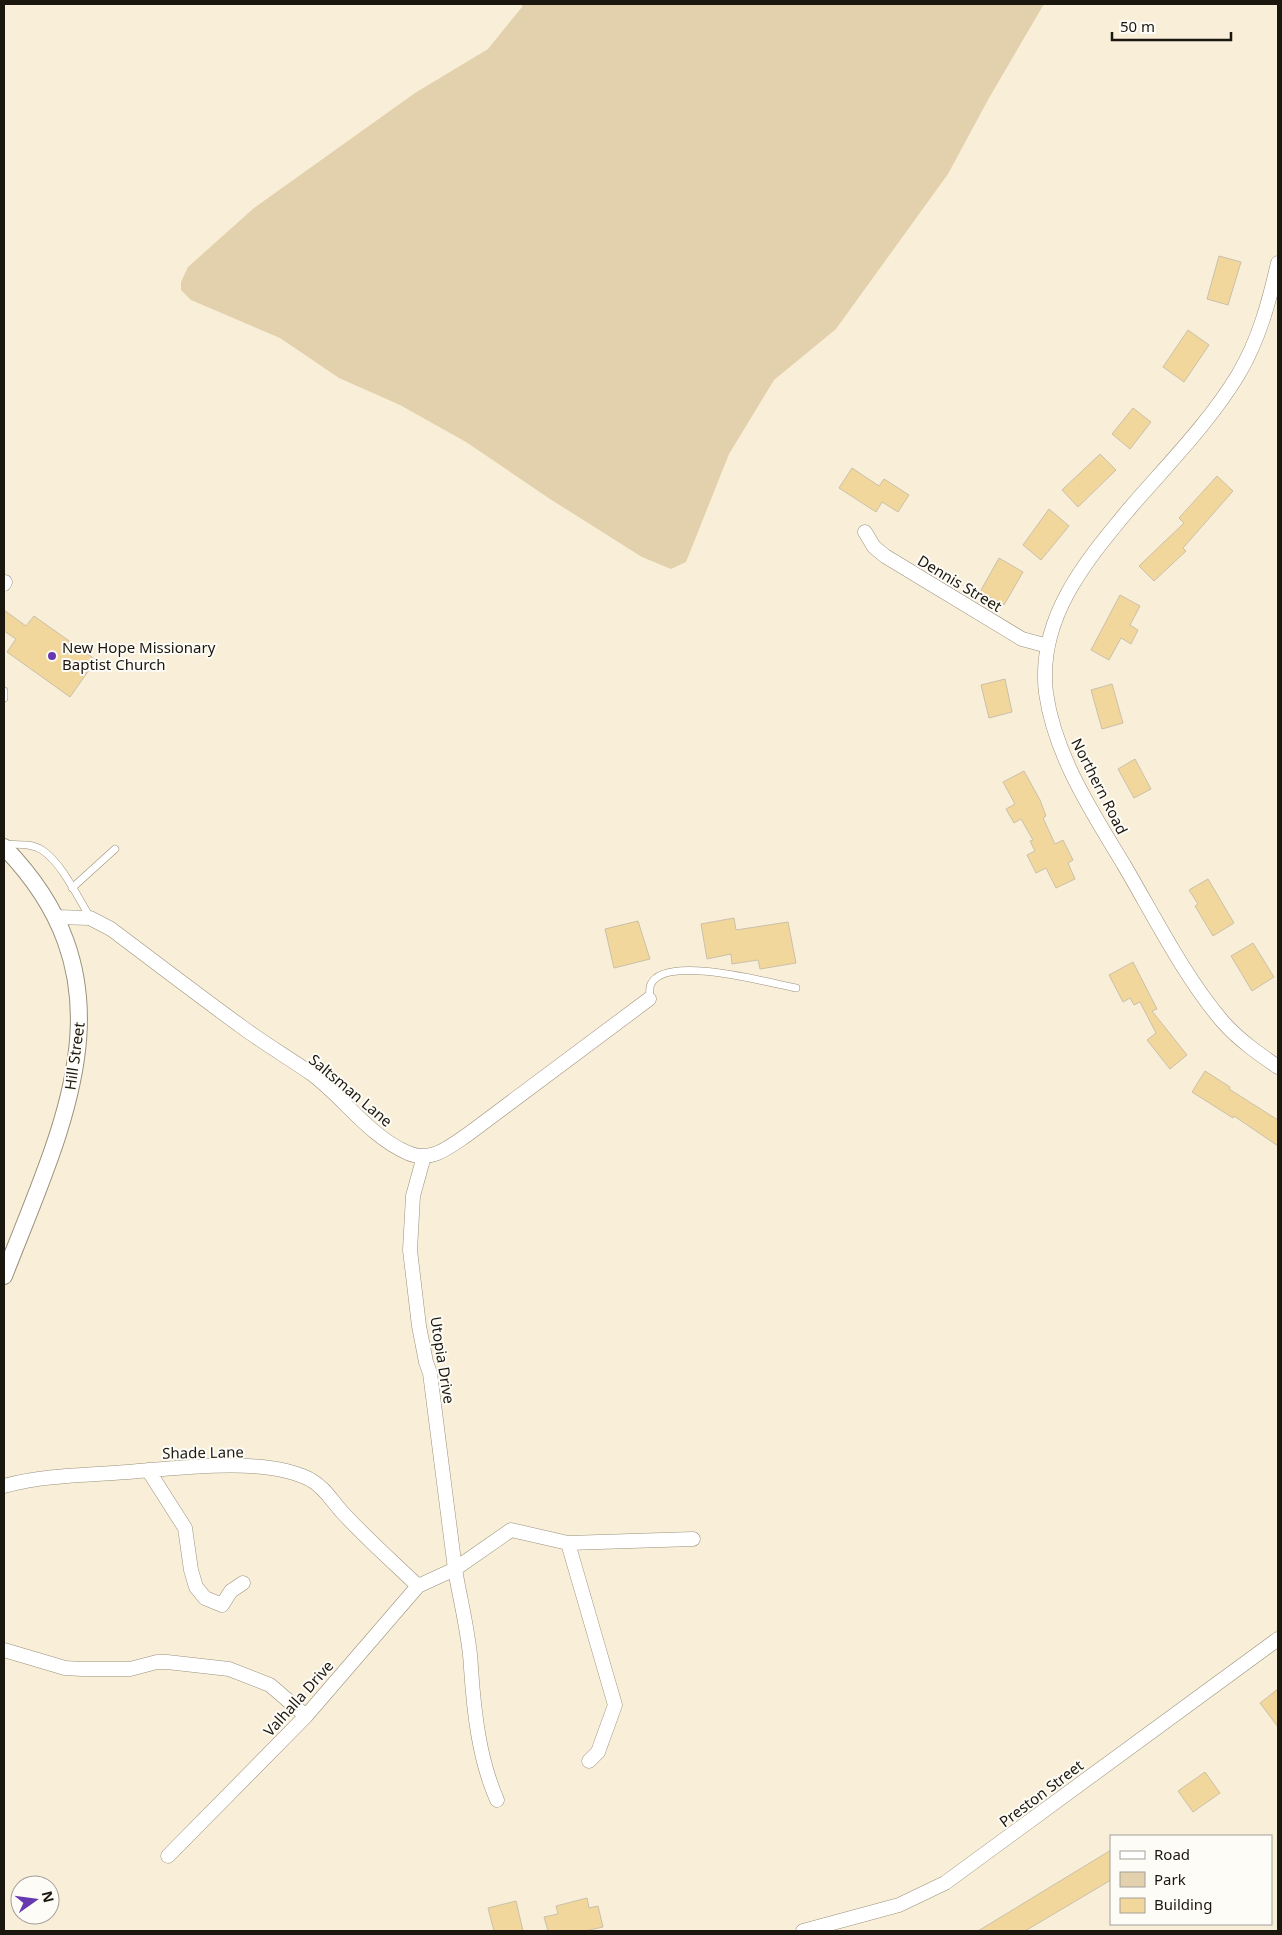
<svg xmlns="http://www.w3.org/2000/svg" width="1282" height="1935" viewBox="0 0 1282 1935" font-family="'Noto Sans',sans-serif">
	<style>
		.green { fill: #e2d1ac }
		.building { fill: #f2d79d; stroke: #cac0aa }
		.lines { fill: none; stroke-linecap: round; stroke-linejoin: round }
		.service-casing { stroke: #9a917c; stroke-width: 8 }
		.minor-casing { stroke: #9a917c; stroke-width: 15 }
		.tertiary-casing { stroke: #9a917c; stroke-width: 18 }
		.service { stroke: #fff; stroke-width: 7 }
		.minor { stroke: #fff; stroke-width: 14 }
		.tertiary { stroke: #fff; stroke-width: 16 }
		.poi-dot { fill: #6639b1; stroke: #fefcf7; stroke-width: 2 }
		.labels { text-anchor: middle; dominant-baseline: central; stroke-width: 4; stroke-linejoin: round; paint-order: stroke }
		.street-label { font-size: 15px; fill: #1b170f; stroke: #fefcf7 }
		.poi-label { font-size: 15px; fill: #1b170f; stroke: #fefcf7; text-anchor: start }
	</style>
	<rect width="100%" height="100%" fill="#f9eed7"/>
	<path class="green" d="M522,4H1044L989,98L948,174L836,329L774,380L729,454L686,562L671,569L642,557L550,499L466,442L400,405L339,378L280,338L191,300L181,290V282L188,267L254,208L415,93L488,49L522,7Z"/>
	<path class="building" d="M1219,256L1241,262L1228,305L1207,299Z
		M1188,330L1209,345L1184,382L1163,367Z
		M1133,408L1151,422L1130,449L1112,434Z
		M1100,454L1116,470L1078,507L1062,490Z
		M852,468L879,486L884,479L909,495L898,512L882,502L876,512L839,488Z
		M1217,476L1233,491L1183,548L1186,551L1154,581L1139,566L1184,523L1179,518Z
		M1049,509L1069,526L1041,560L1023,545Z
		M999,558L1023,572L1004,605L980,592Z
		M1120,595L1140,606L1130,625L1138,630L1131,644L1121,638L1109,660L1091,650Z
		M4,610L26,626L34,616L96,660L70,697L7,652L16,639L4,631Z
		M1005,679L1012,712L989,718L981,685Z
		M1112,684L1123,723L1102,729L1091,690Z
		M1135,759L1151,789L1134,798L1118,769Z
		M1024,771L1040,800L1046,816L1043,818L1055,844L1063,840L1073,860L1068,863L1075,879L1056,888L1046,868L1036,873L1027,855L1035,851L1030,841L1033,840L1021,819L1014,823L1006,809L1015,804L1003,782Z
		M1208,879L1234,923L1213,936L1195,906L1198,904L1189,890Z
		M734,918L736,930L788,922L796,963L760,969L758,960L732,964L731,954L707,959L701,924Z
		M638,921L650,959L614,968L605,929Z
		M1253,943L1274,977L1252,991L1231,956Z
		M1133,962L1157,1009L1152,1011L1187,1055L1170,1069L1147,1040L1156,1033L1140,1002L1134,1005L1130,998L1123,1002L1109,975Z
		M1205,1071L1230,1087L1229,1089L1278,1120V1146L1234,1116L1233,1118L1192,1092Z
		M1278,1689V1727L1260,1703Z
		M1205,1772L1220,1793L1193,1812L1178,1791Z
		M1111,1850V1880L1025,1931H978Z
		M587,1898L589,1908L598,1906L603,1927L585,1931H548L544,1917L558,1914L556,1906Z
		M516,1901L523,1931H494L488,1908Z"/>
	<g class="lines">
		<g class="service-casing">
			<path id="service" d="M4,691V698
				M4,844C17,845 31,843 42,850C62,863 78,898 90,917
				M72,888L115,849
				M649,999C650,995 649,988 651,984C666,954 769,983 796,988"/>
		</g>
		<g class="minor-casing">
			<path id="minor" d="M1278,263C1269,302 1259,340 1238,375C1209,423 1167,465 1130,508C1086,561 1037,618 1046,693C1055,756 1092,812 1124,865C1154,916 1185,978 1223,1022C1239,1040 1259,1054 1278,1067
				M865,532L874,547L885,556L1022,639L1048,646
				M4,584L5,582
				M55,917L90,918L111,929C155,962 198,995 242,1027C265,1044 289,1058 312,1074C345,1099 369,1136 408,1153C431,1163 449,1147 467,1135L649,999
				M148,1470L185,1528L191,1570L196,1587L205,1598L222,1605L231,1591L243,1583
				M4,1486C44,1475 87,1475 128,1472C177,1468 266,1456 311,1480C325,1488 332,1501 342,1512C366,1538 393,1562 418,1586
				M568,1543L693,1539
				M4,1650L65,1668L82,1669H130L157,1662H167L229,1669L270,1685L306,1716
				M497,1800C479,1759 474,1712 471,1668C470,1637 460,1600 455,1569L511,1530L568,1543L615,1705L598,1752L589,1761
				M168,1856L306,1716L418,1586L455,1569L430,1373L426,1362L419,1326L410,1250L413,1196L424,1156
				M803,1931L899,1905L945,1883L1278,1639"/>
		</g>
		<g class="tertiary-casing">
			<path id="tertiary" d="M4,847C138,984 63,1124 4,1276"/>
		</g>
		<use href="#service" class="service"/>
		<use href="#minor" class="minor"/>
		<use href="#tertiary" class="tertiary"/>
	</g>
	<circle class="poi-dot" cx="52" cy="656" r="5"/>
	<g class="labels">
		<g class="street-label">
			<text transform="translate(960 583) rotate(31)">Dennis Street</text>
			<text transform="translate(1100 786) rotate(63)">Northern Road</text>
			<text transform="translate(74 1056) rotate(-82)">Hill Street</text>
			<text transform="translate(351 1090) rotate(40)">Saltsman Lane</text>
			<text transform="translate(443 1360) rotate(81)">Utopia Drive</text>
			<text transform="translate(203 1452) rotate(-1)">Shade Lane</text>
			<text transform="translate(298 1698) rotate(-48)">Valhalla Drive</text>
			<text transform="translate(1041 1793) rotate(-37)">Preston Street</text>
		</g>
		<g class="poi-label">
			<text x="62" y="647">New Hope Missionary<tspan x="62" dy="17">Baptist Church</tspan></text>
		</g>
	</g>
	<rect width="1282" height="1935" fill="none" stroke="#1b170f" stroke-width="10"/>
	<rect x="1110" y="1835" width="162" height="90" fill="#fefcf7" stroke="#a3a09a"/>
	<rect x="1120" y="1851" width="25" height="8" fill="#ffffff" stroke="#a3a09a"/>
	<text x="1154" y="1860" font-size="15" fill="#1b170f">Road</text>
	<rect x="1120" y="1872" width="25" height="15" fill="#e2d1ac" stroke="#a3a09a"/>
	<text x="1154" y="1885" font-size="15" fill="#1b170f">Park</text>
	<rect x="1120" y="1898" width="25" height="15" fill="#f2d79d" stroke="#a3a09a"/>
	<text x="1154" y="1910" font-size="15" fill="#1b170f">Building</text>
	<g transform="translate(35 1900) rotate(76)"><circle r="24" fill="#fefcf7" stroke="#a3a09a"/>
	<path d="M0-4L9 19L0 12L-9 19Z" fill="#6639b1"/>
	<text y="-8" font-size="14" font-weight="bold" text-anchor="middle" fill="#1b170f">N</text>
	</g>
	<path d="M1112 32v8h119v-8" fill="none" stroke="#1b170f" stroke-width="2.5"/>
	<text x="1120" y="32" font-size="15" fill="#1b170f" stroke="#fefcf7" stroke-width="4" paint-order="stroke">50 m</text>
</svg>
